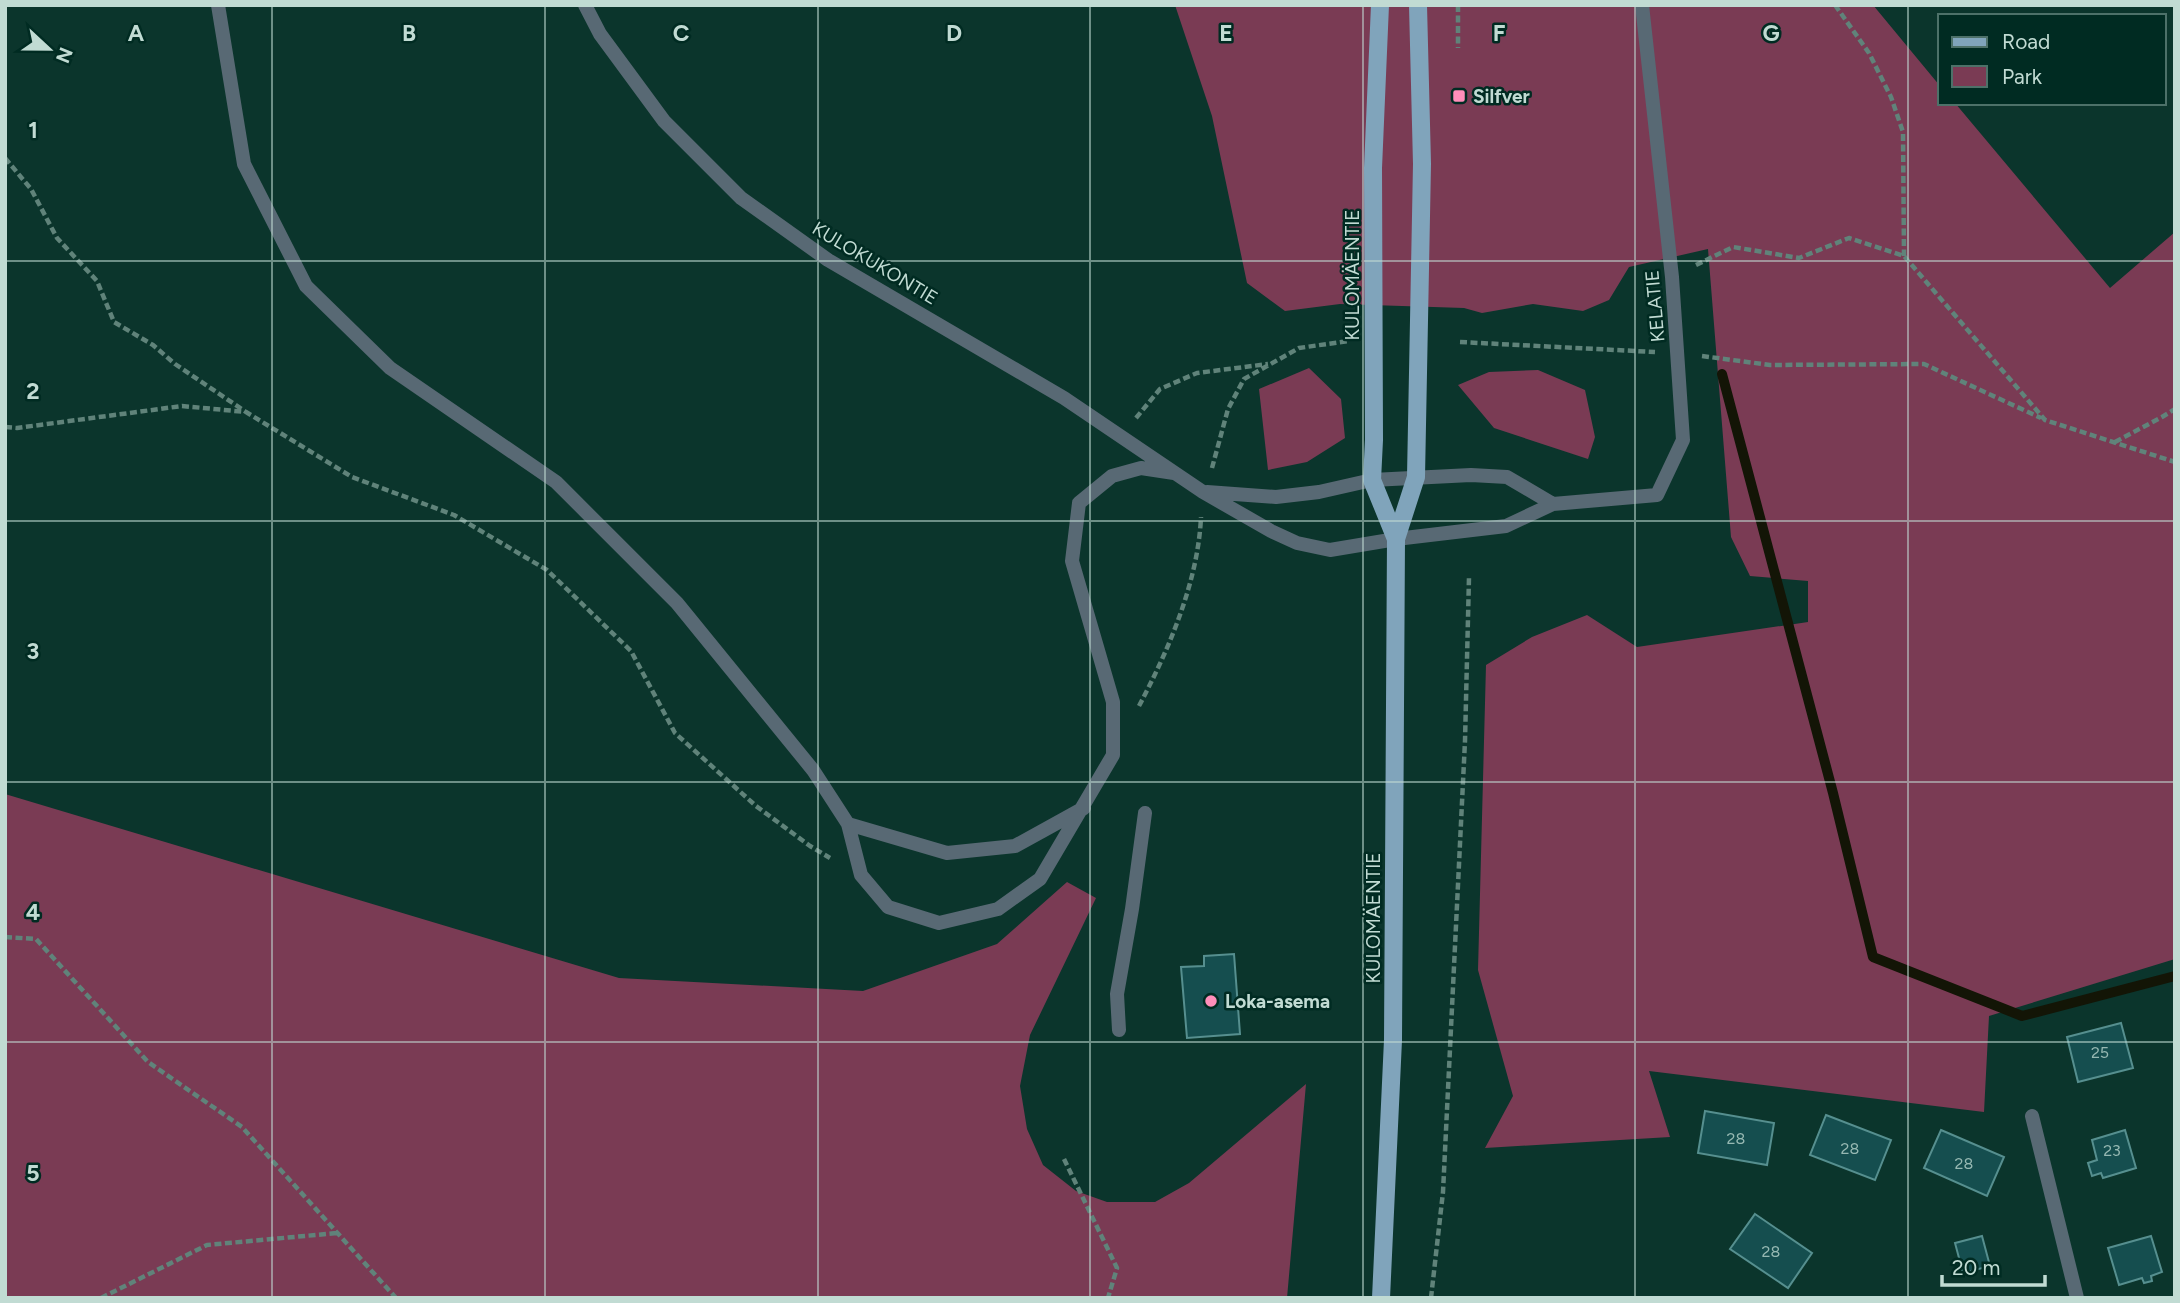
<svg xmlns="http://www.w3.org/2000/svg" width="2180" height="1303" viewBox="0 0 2180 1303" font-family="Figtree,sans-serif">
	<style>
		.green { fill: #7a3b54 }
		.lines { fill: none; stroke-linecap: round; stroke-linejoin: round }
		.stream { stroke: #131506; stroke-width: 10 }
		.building { fill: #154e4f; stroke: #568f8f; stroke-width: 2 }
		.path { stroke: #60837a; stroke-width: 4.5; stroke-dasharray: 7 3.5; stroke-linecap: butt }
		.service { stroke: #586974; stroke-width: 14 }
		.minor { stroke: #586974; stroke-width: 14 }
		.primary { stroke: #80a4bb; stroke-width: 18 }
		.grid { fill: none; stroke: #c1dbd3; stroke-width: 2; stroke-opacity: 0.55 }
		.poi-dot { fill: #ff8eba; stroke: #002b22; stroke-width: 2.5 }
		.labels { text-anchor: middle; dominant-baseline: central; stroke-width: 5; stroke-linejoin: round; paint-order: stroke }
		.number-label { font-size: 16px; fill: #96b8b2 }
		.poi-label { font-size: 19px; font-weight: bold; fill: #c1dbd3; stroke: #002b22; text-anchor: start }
		.street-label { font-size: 19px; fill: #c1dbd3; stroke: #002b22 }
		.grid-label { font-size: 23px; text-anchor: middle; font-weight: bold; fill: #c1dbd3; stroke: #002b22; stroke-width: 5; stroke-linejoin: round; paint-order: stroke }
	</style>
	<rect width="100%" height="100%" fill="#0b352c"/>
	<path class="green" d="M1175,5H1873L1940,86V103H1955L2110,288L2175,232V959L1989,1016L1984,1112L1649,1071L1670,1137L1485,1148L1513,1096L1478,970L1486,665L1532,637L1587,615L1637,647L1808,622V581L1750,576L1731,537L1708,249L1629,267L1609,300L1583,311L1533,304L1482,313L1464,308L1340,304L1285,311L1247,283L1212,116Z
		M1309,368L1341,399L1345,438L1307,462L1268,470L1259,389Z
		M1538,370L1585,390L1595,437L1588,459L1494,428L1458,385L1489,372Z
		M5,794L619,978L863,991L997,944L1067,882L1096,898L1030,1035L1020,1086L1027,1129L1043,1165L1076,1191L1107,1202H1155L1189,1183L1306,1084L1287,1298H5Z"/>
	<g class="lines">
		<path class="stream" d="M1722,374L1833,793L1873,957L2022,1016L2175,976"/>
	</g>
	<path class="building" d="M1234,954L1240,1034L1187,1038L1181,967L1204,966V956Z
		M2121,1023L2133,1068L2078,1082L2067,1037Z
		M1705,1111L1774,1123L1767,1165L1698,1153Z
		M1826,1115L1891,1140L1875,1180L1810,1155Z
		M1941,1130L2004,1157L1987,1196L1924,1168Z
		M2125,1130L2136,1168L2103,1178L2101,1173L2092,1176L2088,1163L2097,1160L2092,1140Z
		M1755,1214L1812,1253L1788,1288L1730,1249Z
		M1982,1236L1990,1266L1963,1273L1955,1243Z
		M2151,1236L2162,1272L2151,1276L2152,1281L2144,1283L2142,1278L2119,1285L2108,1248Z"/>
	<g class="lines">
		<path class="path" d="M1458,5V48
			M1835,5L1869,53L1891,97L1903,132L1904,256
			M5,158L31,189L57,238L97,281L114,322L153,345L175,364L246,412
			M1696,265L1733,247L1799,258L1849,238L1904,256L2045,420L2175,462
			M1460,342L1655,352
			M1702,356L1770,365L1924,364L2041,418
			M1136,418L1160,389L1197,373L1268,364
			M5,427L17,428L182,406L246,412L352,477L454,515L547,570L631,651L675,733L756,806L810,846L830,858
			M2115,442L2162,417L2175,409
			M1212,468L1228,409L1244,379L1299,348L1348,341
			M1139,706C1169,649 1198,582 1201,517
			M5,937L36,939L148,1062L242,1127L396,1298
			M1064,1159L1117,1268L1108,1298
			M101,1298L207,1245L337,1233
			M1431,1298L1443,1192L1465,741L1469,577"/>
		<path class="service" d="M218,5L244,164L306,286L390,368L556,482L677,603L813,770L848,824
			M585,5L600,34L664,121L741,198L828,260L1064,398L1203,492L1271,531L1297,543L1330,550L1396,539
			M1207,492L1276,497L1319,492L1372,480
			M1084,808L1015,846L947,853L848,824L861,875L888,907L939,923L998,909L1040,879L1113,755V702L1072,561L1079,503L1112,476L1141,468L1174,473
			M1119,1030L1117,994L1132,909L1145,813"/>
		<path class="minor" d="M1372,480L1471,475L1507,477L1553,504
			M1396,539L1506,526L1553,504L1657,495L1683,440L1672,277L1642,5
			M2032,1116L2077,1298"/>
		<path class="primary" d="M1380,5L1373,168L1374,440L1372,480L1396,539
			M1381,1298L1393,1040L1396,539L1416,477L1422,164L1418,5"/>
	</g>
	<path class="grid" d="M272,5V1298M545,5V1298M818,5V1298M1090,5V1298M1363,5V1298M1635,5V1298M1908,5V1298M5,261H2175M5,521H2175M5,782H2175M5,1042H2175"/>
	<g class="poi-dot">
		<rect x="1452" y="89" width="14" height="14" rx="3.5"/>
		<circle cx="1211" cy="1001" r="7"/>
	</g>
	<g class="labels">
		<g class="number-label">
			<text x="2100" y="1052">25</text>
			<text x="1736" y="1138">28</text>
			<text x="1850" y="1148">28</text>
			<text x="2112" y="1150">23</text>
			<text x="1964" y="1163">28</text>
			<text x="1771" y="1251">28</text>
		</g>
		<g class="poi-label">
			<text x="1473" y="96">Silfver</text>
			<text x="1225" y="1001">Loka-asema</text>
		</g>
		<g class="street-label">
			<text transform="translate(875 263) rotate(31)">KULOKUKONTIE</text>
			<text transform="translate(1352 275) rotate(-90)">KULOMÄENTIE</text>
			<text transform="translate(1655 306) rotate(-95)">KELATIE</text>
			<text transform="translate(1373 918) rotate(-90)">KULOMÄENTIE</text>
		</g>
	</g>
	<g class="grid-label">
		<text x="136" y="41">A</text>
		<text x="409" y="41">B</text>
		<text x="681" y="41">C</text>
		<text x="954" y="41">D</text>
		<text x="1226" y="41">E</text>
		<text x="1499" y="41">F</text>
		<text x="1771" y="41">G</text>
		<text x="33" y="138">1</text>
		<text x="33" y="399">2</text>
		<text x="33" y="659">3</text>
		<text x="33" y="920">4</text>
		<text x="33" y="1181">5</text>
	</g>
	<rect width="2180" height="1303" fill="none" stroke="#c1dbd3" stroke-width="14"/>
	<rect x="1938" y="14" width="228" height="91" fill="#002b22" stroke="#4d7169" stroke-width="2"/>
	<rect x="1952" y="37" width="35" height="10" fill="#80a4bb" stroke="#4d7169" stroke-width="2"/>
	<text x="2002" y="49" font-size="21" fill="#c1dbd3">Road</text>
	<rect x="1952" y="66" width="35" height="21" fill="#7a3b54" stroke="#4d7169" stroke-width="2"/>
	<text x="2002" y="84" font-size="21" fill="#c1dbd3">Park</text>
	<g transform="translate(49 49) rotate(112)" stroke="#002b22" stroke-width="5" paint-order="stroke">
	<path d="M0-5L12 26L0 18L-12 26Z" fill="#c1dbd3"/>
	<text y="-10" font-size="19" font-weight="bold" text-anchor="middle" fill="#c1dbd3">N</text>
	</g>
	<path d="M1942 1275v10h103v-10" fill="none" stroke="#c1dbd3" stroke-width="3.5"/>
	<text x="1952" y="1275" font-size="21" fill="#c1dbd3" stroke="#002b22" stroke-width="5" paint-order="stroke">20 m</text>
</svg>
